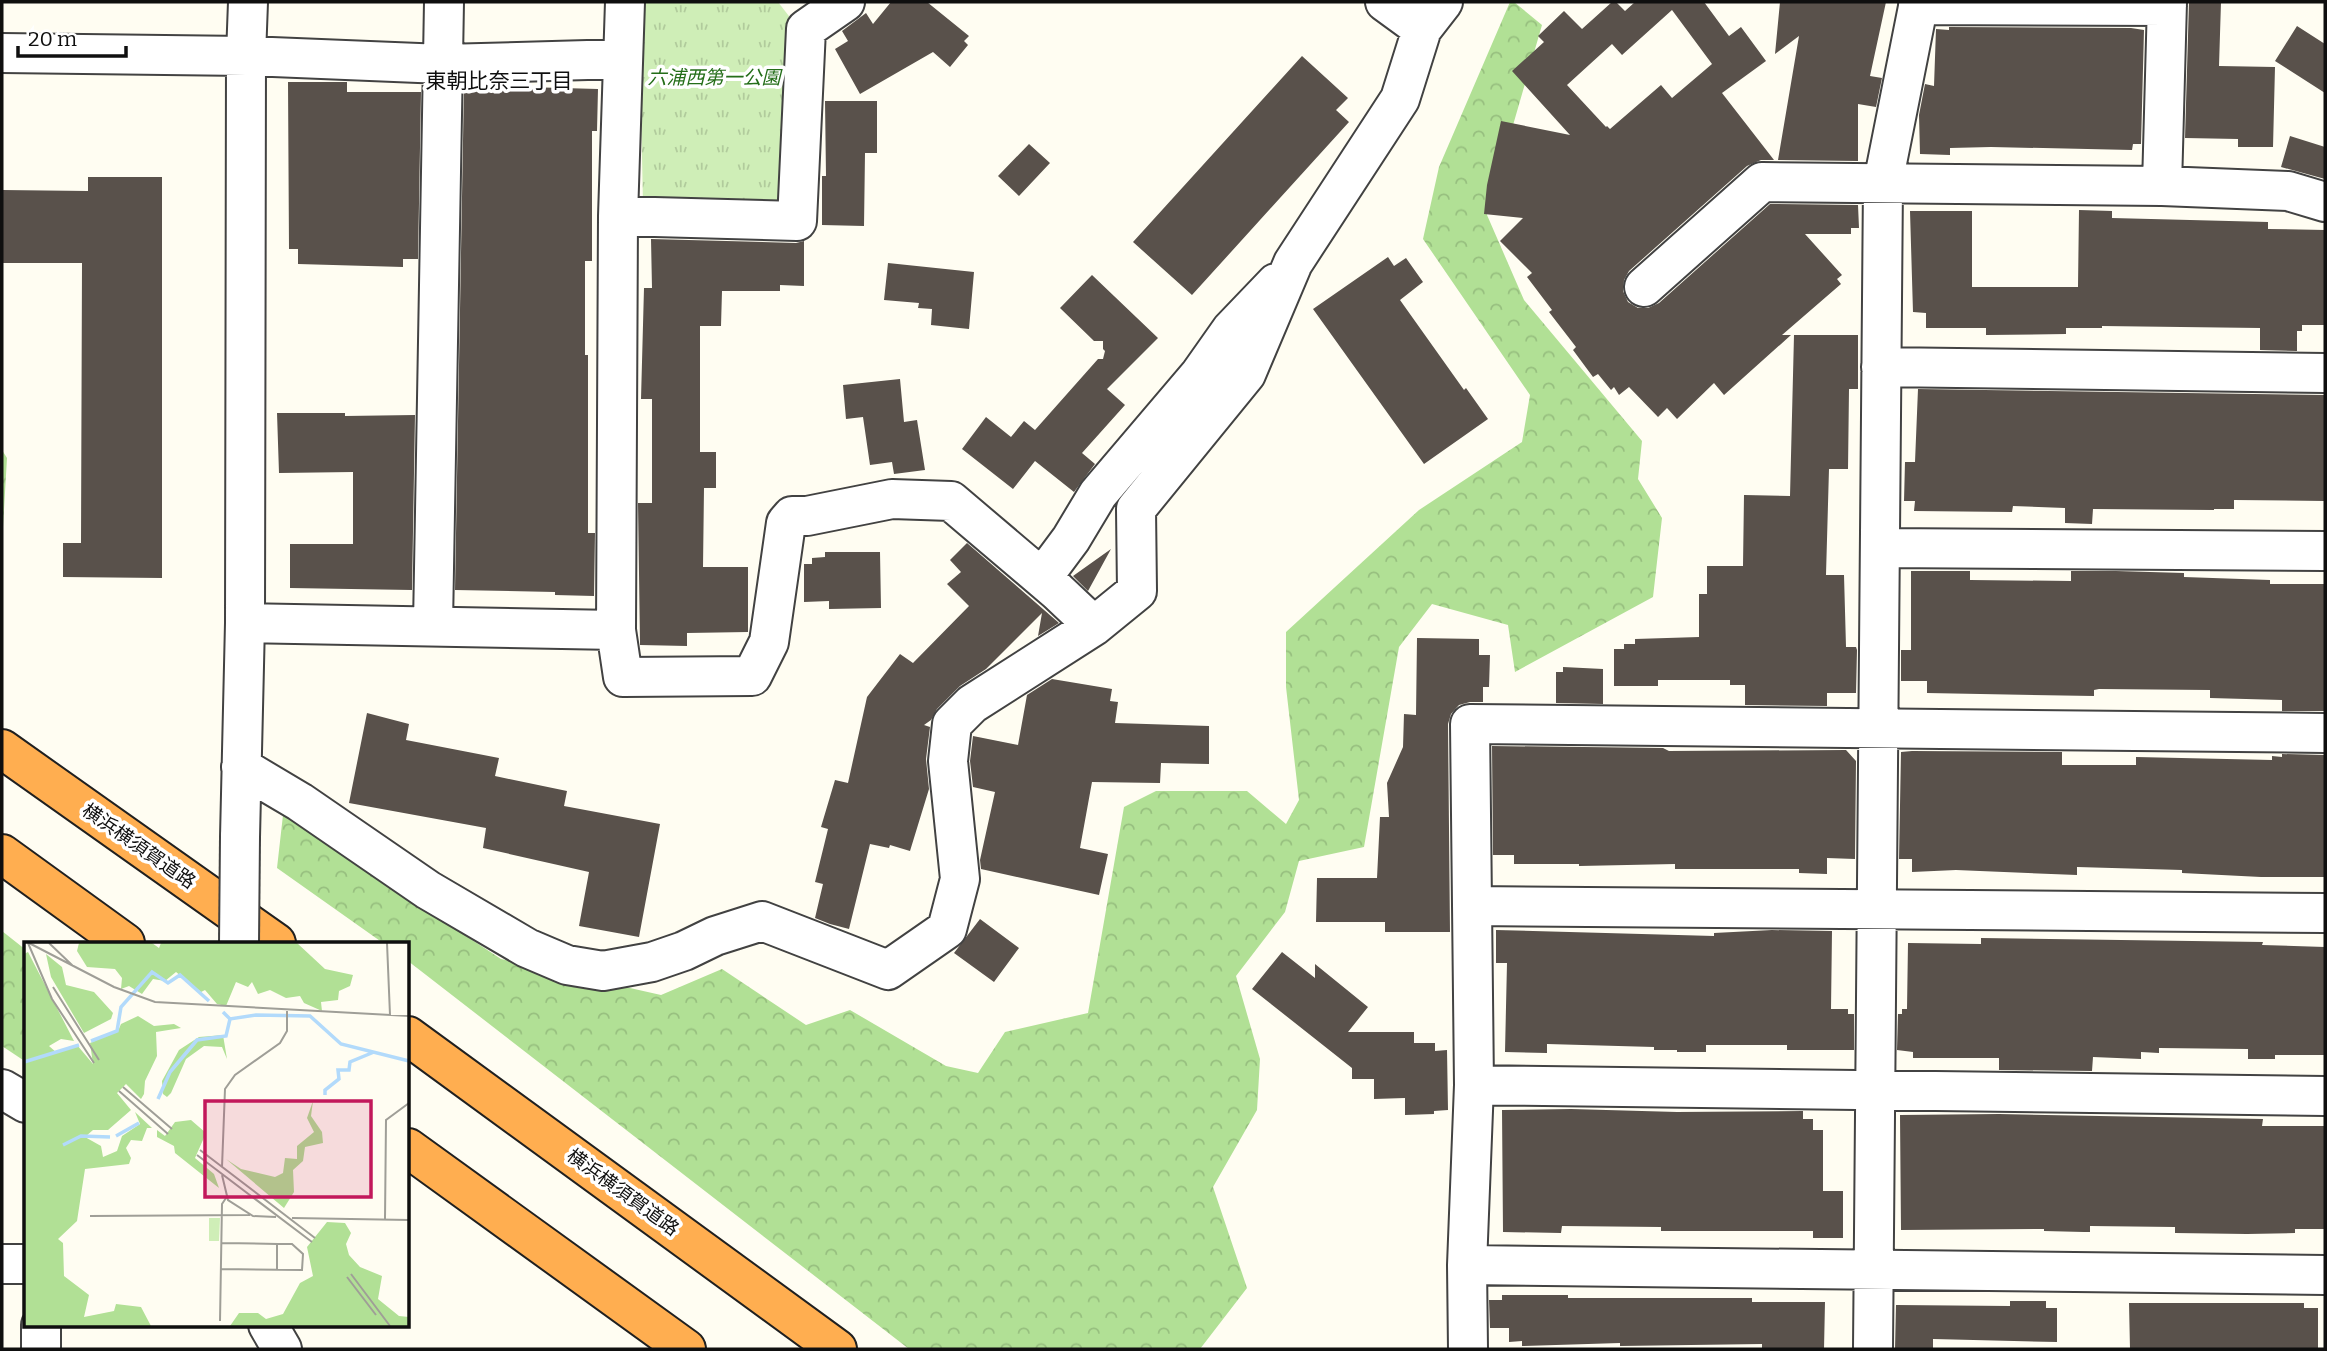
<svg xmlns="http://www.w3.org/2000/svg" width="2327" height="1351" viewBox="0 0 2327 1351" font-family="Bitter,'Noto Sans JP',serif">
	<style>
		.forest { fill: url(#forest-crowns) }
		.park { fill: url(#park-tufts) }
		.building { fill: #59514b; fill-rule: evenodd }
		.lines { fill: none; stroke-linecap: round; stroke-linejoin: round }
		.minor-casing { stroke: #424242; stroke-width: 42 }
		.highway-casing { stroke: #202020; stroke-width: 42 }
		.minor { stroke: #fff; stroke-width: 38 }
		.highway { stroke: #ffae50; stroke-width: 38 }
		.minor-bridge-casing { stroke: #424242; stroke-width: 42; stroke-linecap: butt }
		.minor-bridge { stroke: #fff; stroke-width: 38 }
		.labels { text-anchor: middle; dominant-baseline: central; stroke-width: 7; stroke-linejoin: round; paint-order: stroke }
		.park-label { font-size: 19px; font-style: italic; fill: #246e19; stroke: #fff }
		.street-label { font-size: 19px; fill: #0f0f0f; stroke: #fff }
		.neighbourhood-label { font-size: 21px; fill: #0f0f0f; stroke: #fff }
		.inset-river { fill: none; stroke: #b2dafb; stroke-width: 3.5 }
		.inset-road { fill: none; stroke: #9f9e97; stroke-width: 2 }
		.view { fill: #c2185b; fill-opacity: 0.15; stroke: #c2185b; stroke-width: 3.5 }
		.inset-edge { fill: none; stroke: #0f0f0f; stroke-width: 3.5 }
	</style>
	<defs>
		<pattern id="forest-crowns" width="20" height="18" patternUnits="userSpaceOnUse" patternTransform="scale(1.75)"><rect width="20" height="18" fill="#b1e095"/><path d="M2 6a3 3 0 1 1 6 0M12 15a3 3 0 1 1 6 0" fill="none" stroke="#97bf7f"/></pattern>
		<pattern id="park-tufts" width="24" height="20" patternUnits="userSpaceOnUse" patternTransform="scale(1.75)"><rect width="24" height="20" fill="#cfeeb7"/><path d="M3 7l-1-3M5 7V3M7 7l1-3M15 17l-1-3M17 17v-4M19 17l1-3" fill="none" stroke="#b1cb9c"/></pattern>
	</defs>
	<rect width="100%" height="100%" fill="#fffdf2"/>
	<path class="forest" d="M1510,2H1514L1542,25L1487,215L1524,300L1642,441L1638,479L1662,518L1653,597L1515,672L1508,625L1432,604L1399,647L1364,847L1299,861L1285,912L1236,976L1260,1059L1257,1110L1213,1187L1247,1288L1200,1349H909L408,961V943H383L277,868L283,815L501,959L661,995L722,969L806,1025L850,1010L946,1066L978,1073L1005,1032L1088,1013L1124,807L1156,791H1247L1286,824L1299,800L1286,687V632L1419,510L1522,442L1530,395L1423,239L1439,167Z
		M2,450L7,458L2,544Z
		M2,931L26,950V1062L2,1046Z"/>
	<path class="park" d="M644,2H778L792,20L782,206L643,205L640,62Z"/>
	<path class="building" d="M891,2H927L969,36L964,41L968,45L950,67L933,52L860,94L835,49L848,41L842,31L866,13L873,24Z
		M1612,2H1616L1625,11L1635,2H1704L1729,36L1741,27L1766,61L1722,93L1774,160H1761L1747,166L1629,271L1624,280L1623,291L1628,302L1638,308H1648L1659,303L1770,204L1858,205L1859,228H1851V234H1805L1842,275L1837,279L1841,284L1782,335H1791L1724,395L1714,383L1677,419L1667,408L1658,417L1629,387L1619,395L1614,387L1611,390L1598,374L1593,377L1573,350L1576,347L1549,312L1552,310L1527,277L1532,273L1500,241L1523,218L1484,214L1487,185L1501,121L1570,135L1512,71L1544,42L1538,36L1564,11L1582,29ZM1672,10L1712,64L1672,98L1661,85L1610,129L1607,126L1606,127L1567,85L1612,44L1622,55Z
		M1780,2H1886L1870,76L1882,78L1876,107L1858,104V161L1778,160L1799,36L1775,54Z
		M2189,2H2221L2219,66L2275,67L2273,147H2238V139L2185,138Z
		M2297,26L2325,44V93L2275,61Z
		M1949,27L2131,28L2144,30L2141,144H2133L2132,150L1991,147L1950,148V155L1920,154L1919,115L1925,84L1934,86L1936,29L1949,30Z
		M1302,56L1348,98L1336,110L1349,122L1192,295L1133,242Z
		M288,82H347V92H421L418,259H403V267L298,264V249H289Z
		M464,85H526V87L598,89L597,131H592V261H585V355H588V533H595L594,596L555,595V592L455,590Z
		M825,101H877V153H865L864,226L822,225V176H826Z
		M2290,136L2325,147V179L2281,167Z
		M1029,144L1050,163L1019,196L998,176Z
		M88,177H162V578L63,577V543H81L82,263H2V190L88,191Z
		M2079,210L2112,211V218L2268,222V229L2325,230V325H2302V331H2297V351L2260,350V328L2102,326V328H2066V334L1986,335V328H1926V313L1913,312L1910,211H1972V287H2078Z
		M651,239L796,243L804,241V286L780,285V291H722L721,326H700V452H716V488H704L703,567H748V632L687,633V646L640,645V643L638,503H652V399H641L644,288H652Z
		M1388,257L1394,266L1406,258L1423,282L1400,300L1464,390L1466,388L1488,419L1424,464L1313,309Z
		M888,263L974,272L969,329L931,325L932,309L918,308L919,303L884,300Z
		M1092,275L1158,338L1107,389L1125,405L1082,453L1095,464L1074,492L1035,461L1013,489L962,449L986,417L1011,437L1024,421L1035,430L1098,359H1103L1105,351L1103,349V341H1094L1060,308Z
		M1794,335H1858V389H1849L1848,469H1829L1826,575H1844L1846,647H1856L1857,650L1856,693H1827V706L1745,705V685H1730V680H1658V686H1614V649H1624V644H1635V639L1699,637V594H1707V566H1743L1744,495L1790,496Z
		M900,379L904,422L917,420L925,470L894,474L892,462L870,465L863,417L846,419L843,385Z
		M1918,389L2325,395V501L2234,500V509H2214V510L2093,509L2092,524L2065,523V508L2013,506L2012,512L1914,511L1915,501H1904L1905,462H1915Z
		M277,413H345V416L415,415L412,590L290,588V544H353V472L279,473Z
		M967,543L1059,623L1038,636L1042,613L986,669L960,686L937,709L931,720L924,725L930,727L926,759L929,789L910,851L890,845L889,848L870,844L849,929L830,924L815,918L823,884L815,882L828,829L821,827L835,780L848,783L867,697L900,654L913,663L969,606L947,584L961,572L950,560Z
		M1111,549L1088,591L1073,576Z
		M825,552H880L881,608L829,609V601L804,602V564H812V558L825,557Z
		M1911,571H1970V580L2071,581V571H2116L2184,573V577L2270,580V584H2325V711H2282V700L2210,698V690L2099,689L2094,690V696L1927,693V681H1901V650H1911Z
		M1417,638L1479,639V655H1490L1489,687H1483V702H1470L1459,705L1451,714L1448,724L1450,932H1385V922H1316L1317,878H1377L1380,817H1389L1387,783L1403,747L1404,714L1416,715Z
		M1563,667L1603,669V704L1556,703V672H1563Z
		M1052,679L1112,689L1110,701L1118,702L1115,723L1209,726V764L1161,763L1160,783L1092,782L1080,848L1108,854L1099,895L981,869L980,860L995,792L973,787L970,761L973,736L1018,745L1027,695Z
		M367,713L409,724L406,740L499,758L495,776L567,791L564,806L660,824L639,937L579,926L589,872L483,848L486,828L349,803Z
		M1492,746L1663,748L1669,751L1846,750L1856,761L1855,859L1827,858V874L1799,873V869H1675V864L1579,866V864H1514V855H1493Z
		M1912,751L2062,752V765H2136V757L2272,760V756L2282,757V754L2325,755V877H2261L2182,873V870L2077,867V875L1956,870L1912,872V859H1899L1901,752Z
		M980,919L1019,948L994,982L954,953Z
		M1496,930L1714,936V933L1772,930L1832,931L1831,1009H1848V1014H1854V1050H1787V1045H1706V1052H1677V1050H1654V1047L1547,1044V1053L1505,1052L1507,963H1496Z
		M1981,938L2263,942L2262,945L2325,947V1055H2275V1059H2248V1049L2159,1048V1053L2141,1052V1059L2093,1057L2092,1071L1999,1070V1058H1913V1052L1897,1050L1898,1014H1902V1009H1907L1908,943L1981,944Z
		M1282,952L1315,978V964L1368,1007L1348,1032H1414V1043H1435V1051L1447,1050L1448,1110L1434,1111V1114L1405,1115V1098L1374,1099V1079H1352V1068L1252,989Z
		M1571,1109L1677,1112L1803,1111V1119H1813V1130H1823V1191H1843V1238H1813V1231H1661V1227L1562,1226L1561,1233L1503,1232L1502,1110Z
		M1999,1114L2263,1119L2262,1126H2325V1229H2295V1233L2247,1234L2175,1233V1227L2090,1226V1232H2084L2044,1231V1229L1901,1230L1900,1115Z
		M1502,1295H1568V1298H1752V1302H1825L1824,1349H1762V1344L1620,1346V1343L1522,1346V1341L1509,1342V1328H1490L1489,1300H1502Z
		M2010,1301H2046V1308H2057V1342L1933,1339V1349H1895L1896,1305L2010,1306Z
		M2129,1303H2304V1308H2318V1349H2130Z"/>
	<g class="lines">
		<g class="minor-casing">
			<path id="minor" d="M1385,2L1422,29
				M1918,5L2167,6
				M2,53L246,56L443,64L623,59
				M2162,186L2167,2
				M618,216L797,221L806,29L845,2
				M1644,287L1762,182L2162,186L2288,191L2325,202
				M1881,367L2325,373
				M1881,548L2325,551
				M1042,578L1071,539L1098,494L1200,374L1231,330L1276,283
				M245,623L616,630L618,216L625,2
				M433,625L444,2
				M616,630L623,677L752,676L769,642L786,523L792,516H807L892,499L951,501L1057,591L1094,626
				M241,767L300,802L428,890L527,948L567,965L603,971L652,962L684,951L715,936L762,921L888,970L947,929L960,879L948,761L952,724L972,704L1094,626L1137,591L1136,509L1246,374L1293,263L1400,99L1422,29L1443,2
				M240,837L245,623L246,56L248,2
				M1472,906L2325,913
				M1474,1085L2325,1096
				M2,1089L26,1103
				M2,1264H26
				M1467,1265L2325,1275
				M268,1325L282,1349
				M41,1349V1325
				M1468,1349L1467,1265L1474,1085L1470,724L2325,733
				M1873,1349L1883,183L1919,2"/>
		</g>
		<g class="highway-casing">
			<path id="highway" d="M2,749L276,943
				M2,854L125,943
				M408,1036L837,1349
				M408,1148L686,1349"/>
		</g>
		<use href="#minor" class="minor"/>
		<use href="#highway" class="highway"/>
		<g class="minor-bridge-casing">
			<path id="minor-bridge" d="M239,943L240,837"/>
		</g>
		<use href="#minor-bridge" class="minor-bridge"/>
	</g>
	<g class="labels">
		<g class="park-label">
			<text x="714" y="77">六浦西第一公園</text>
		</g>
		<g class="street-label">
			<text transform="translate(139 846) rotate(35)">横浜横須賀道路</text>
			<text transform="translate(623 1192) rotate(36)">横浜横須賀道路</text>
		</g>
		<g class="neighbourhood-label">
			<text x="499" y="81">東朝比奈三丁目</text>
		</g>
	</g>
	<g transform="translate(24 942)">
		<rect width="385" height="385" fill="#fffdf2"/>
		<path d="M55,1H128L135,6L137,1H273L301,27L329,33L326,44L315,49L314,58L297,60L298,69L280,61L276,54L262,56L246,48L234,52L228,40L224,45L212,40L202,64L193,62L181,48L177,50L152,30L141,39L129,37L118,52L105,44L97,47L98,36L91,27L63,25L53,9ZM4,10L50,99L37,97L25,104L33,111L53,103L69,122L66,101L94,89L97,82L114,74L130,84L150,82L157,86L132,90L133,114L121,139L120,152L117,157L102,142L93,151L107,168L84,188H69L61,195L77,204L79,215L93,209L98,194L116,182L111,170L128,186H123L118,199L107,198L102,206L107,216L105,222L61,227L53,279L34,297L39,301L40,334L65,353L60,375L90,369L92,362L117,365L127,384H0V12ZM22,12L38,25L42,43L70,50L89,71L87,77L60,91L27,35ZM199,93L203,117L198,105L180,104L162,117L147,151L143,155L139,152L138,139L155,108L175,95ZM289,159L287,174L298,190L299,201L281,205L279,219L269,228L270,250L260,266L202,217L217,227L251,235L259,231L261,216L273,217V204L290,190L283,176ZM167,178L182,191L171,216L190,232L195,246L151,211L150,204L133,195V188L141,194L151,180ZM303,280L321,281L327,291L322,302L325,313L336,325L358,334L354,357L375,374L385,375V384H206L215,371H234L242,377L259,372L276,341L289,334L283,305Z" fill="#b1e095"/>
		<path d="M185,276H196L195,299H185Z" fill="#cfeeb7"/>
		<path class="inset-river" d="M199,70L206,77L232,73L286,74L317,102L385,119M67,99L93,89L97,65L128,30L144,41L156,33L185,59M0,120L55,103M301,153V148L315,137L314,128H325L326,120L350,110M134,157L146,130L173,98L202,94L206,77M92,194L115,181M39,203L57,194L86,195"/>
		<path class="inset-road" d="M4,1L28,57L70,121M5,1L90,45L131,60L385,74M25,1L49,24M363,1L366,73M29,45L75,118M99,145L148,187M95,149L144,192M176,208L291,296M173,213L288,300M198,225L201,147L211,133L256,101L263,89V69M198,233L204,258L229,274L252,275M66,274L226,273M268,276L385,278M361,277L362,178L385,161M198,301L253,302V328M197,327L278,328L279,312L268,302H253M327,332L366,384M323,335L352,373M196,379L198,262L202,256"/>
		<path class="view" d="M181,159H347V255H181Z"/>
		<rect width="385" height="385" class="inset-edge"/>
	</g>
	<rect width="2327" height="1351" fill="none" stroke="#0f0f0f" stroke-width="7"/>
	<path d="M18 46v10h108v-10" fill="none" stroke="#0f0f0f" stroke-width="3.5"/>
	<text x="28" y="46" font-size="21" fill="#0f0f0f" stroke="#ffffff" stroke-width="5" paint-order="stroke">20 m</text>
</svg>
